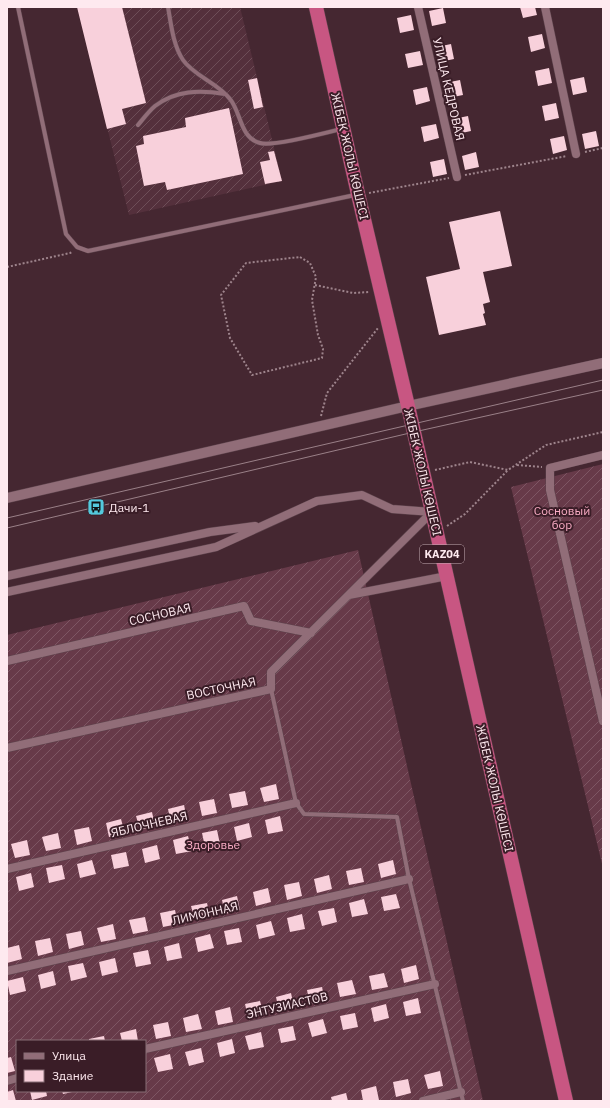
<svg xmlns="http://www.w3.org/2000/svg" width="610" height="1108" viewBox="0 0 610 1108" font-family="'IBM Plex Sans',sans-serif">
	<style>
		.industrial { fill: url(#industrial-furrows) }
		.garden { fill: url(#garden-furrows); fill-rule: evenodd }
		.building { fill: #f8d0db }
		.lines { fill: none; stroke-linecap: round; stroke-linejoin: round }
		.service-casing { stroke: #5d434c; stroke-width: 5 }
		.minor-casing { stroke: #5d434c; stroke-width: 9 }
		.tertiary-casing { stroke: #5d434c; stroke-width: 11 }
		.trunk-casing { stroke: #5d434c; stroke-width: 15 }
		.path { stroke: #9e848c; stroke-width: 2; stroke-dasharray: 2 2; stroke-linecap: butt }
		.service { stroke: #916d78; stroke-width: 4 }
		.minor { stroke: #916d78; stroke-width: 8 }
		.tertiary { stroke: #916d78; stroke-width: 10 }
		.trunk { stroke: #c85682; stroke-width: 14 }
		.tram { stroke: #9a8088; stroke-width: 1 }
		.labels { text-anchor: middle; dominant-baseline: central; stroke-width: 4; stroke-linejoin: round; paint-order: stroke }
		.shield { fill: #3a1d27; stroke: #c3acb3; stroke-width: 1 }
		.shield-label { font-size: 11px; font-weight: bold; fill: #fee9ef }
		.street-label { font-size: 12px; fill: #fee9ef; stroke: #3a1d27 }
		.poi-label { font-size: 12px; fill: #fee9ef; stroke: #3a1d27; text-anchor: start }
		.park-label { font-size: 12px; fill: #f9acc4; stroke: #3a1d27 }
	</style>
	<defs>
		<pattern id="industrial-furrows" width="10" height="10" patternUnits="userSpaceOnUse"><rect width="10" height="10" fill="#54303c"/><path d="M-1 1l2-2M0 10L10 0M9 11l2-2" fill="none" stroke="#6e4e58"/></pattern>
		<pattern id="garden-furrows" width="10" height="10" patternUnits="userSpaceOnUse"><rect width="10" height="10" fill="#673a49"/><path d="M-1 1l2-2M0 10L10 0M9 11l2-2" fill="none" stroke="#7e5664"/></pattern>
	</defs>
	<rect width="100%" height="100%" fill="#452731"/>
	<path class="industrial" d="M77,7H240L282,181L129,215Z"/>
	<path class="garden" d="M603,464V868L511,487Z
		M358,550L483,1101H7V635ZM17,1041H145V1091H17Z"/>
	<path class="building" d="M77,7H122L146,103L122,109L126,124L107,129Z
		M520,7H535L537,15L523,18Z
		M443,8L446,23L432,26L429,11Z
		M411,15L414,30L400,33L397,18Z
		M542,34L545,48L531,52L528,37Z
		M451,44L454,59L440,62L437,47Z
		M420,51L423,65L408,68L405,54Z
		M549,68L552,83L538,86L535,71Z
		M584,77L587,92L573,95L570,80Z
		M257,78L263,107L254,109L248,80Z
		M460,80L463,95L448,98L445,83Z
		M427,87L430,101L416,105L413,90Z
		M556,103L559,118L545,121L542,106Z
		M229,108L243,174L167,190L165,182L144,186L136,146L144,144L143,136L186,127L185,118Z
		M468,116L471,131L457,134L453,119Z
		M436,124L439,138L424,142L421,127Z
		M596,131L599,146L585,149L582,134Z
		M564,136L567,150L553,154L550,139Z
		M274,151L282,181L265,184L260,162L270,160L268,152Z
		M476,152L479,167L465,170L462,156Z
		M444,159L447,174L433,177L430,162Z
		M500,211L512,266L483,272L490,302L483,304L485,313L483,314L486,325L439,335L426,277L460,269L449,222Z
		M276,784L279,799L264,802L260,788Z
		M245,791L248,805L232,808L229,794Z
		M214,799L217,813L202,816L199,802Z
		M184,805L187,819L171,823L168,809Z
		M152,812L155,826L140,830L136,816Z
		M280,816L283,831L268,834L265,820Z
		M121,819L125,834L109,837L106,823Z
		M249,823L252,837L237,841L234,827Z
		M89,827L92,841L77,845L74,830Z
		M217,830L220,844L205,847L202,833Z
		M58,833L61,848L46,851L42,837Z
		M188,836L192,851L176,854L173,840Z
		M27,840L30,855L15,858L11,844Z
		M157,845L160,859L145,863L142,849Z
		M126,852L129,866L114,869L111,855Z
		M92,860L96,874L80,878L77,864Z
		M393,860L396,874L381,878L378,864Z
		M62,865L65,879L49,883L46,868Z
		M361,868L364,882L349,885L346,871Z
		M31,873L34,887L19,891L16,877Z
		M329,875L332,889L317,893L314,879Z
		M299,882L302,896L287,900L284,885Z
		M268,888L271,902L256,906L253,892Z
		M396,894L400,908L384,911L381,897Z
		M237,896L240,910L225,914L222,900Z
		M364,899L368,914L352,917L349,903Z
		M207,903L210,917L195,920L191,906Z
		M334,908L337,922L322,926L318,911Z
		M175,910L178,924L163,927L160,913Z
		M302,914L305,929L290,932L287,918Z
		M145,917L148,931L133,934L129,920Z
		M271,921L275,935L259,939L256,925Z
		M113,924L116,939L101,942L97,928Z
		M239,928L242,942L227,945L224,931Z
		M81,931L84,945L69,949L66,934Z
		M210,934L214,948L198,952L195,938Z
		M50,938L53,952L38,956L35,941Z
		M179,943L182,958L167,961L164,947Z
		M19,945L22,959L7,963V948Z
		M148,950L151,964L136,967L133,953Z
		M115,958L118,972L102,976L99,962Z
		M83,963L87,977L71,981L68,966Z
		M416,965L419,979L404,983L401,969Z
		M53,971L56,985L41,989L38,975Z
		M384,973L388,987L372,990L369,976Z
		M23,977L26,991L10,995L7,981Z
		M352,980L356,994L340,997L337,983Z
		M322,987L325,1001L310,1004L307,990Z
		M291,993L294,1007L279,1011L276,997Z
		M418,998L421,1013L406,1016L403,1002Z
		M260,1001L264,1015L248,1018L245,1004Z
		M386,1004L389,1018L374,1022L371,1008Z
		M230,1007L233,1022L218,1025L215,1011Z
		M355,1013L358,1027L343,1030L340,1016Z
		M198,1014L202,1029L186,1032L183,1018Z
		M323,1019L327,1033L312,1037L308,1023Z
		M168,1022L171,1036L156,1039L153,1025Z
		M293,1026L296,1040L281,1043L278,1029Z
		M136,1029L138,1041H122L120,1033Z
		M261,1032L264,1047L249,1050L245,1036Z
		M104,1036L105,1041H89V1039Z
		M232,1039L235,1053L220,1057L217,1043Z
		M201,1048L204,1062L189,1066L185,1052Z
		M170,1054L173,1069L158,1072L154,1058Z
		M11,1057L15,1071L7,1073V1058Z
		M440,1071L443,1086L428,1089L424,1075Z
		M408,1079L411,1093L396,1097L393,1082Z
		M376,1086L379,1100L363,1101L361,1090Z
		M13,1090L16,1101H7V1092Z
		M30,1091H46L47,1096L32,1100Z
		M62,1091H72V1092L63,1094Z
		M346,1093L348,1101H332L331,1097Z"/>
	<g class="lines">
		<g class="service-casing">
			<path id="service" d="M18,7L66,234L77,247L88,251L355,195
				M168,7C171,24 173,45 183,60C194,76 218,83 230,99C241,112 240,138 260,143C272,147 325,133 341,129
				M138,125C143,119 149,111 155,106C176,90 200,90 225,94
				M271,689L296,803L304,814L397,817L409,879L463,1101"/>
		</g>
		<g class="minor-casing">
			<path id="minor" d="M418,7L457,177
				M545,7L576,154
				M603,455L550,468V490L603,721
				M7,576L210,532L255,526
				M7,592L216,547L317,501L362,495L392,509L432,512
				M349,595L447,576
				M7,661L244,606L251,621L311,633
				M7,748L271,689V672L432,512
				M7,869L296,803
				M7,971L409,879
				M145,1049L435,984
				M7,1081L17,1078
				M423,1101L461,1092"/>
		</g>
		<g class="tertiary-casing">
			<path id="tertiary" d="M7,498L408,406L603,363"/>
		</g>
		<g class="trunk-casing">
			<path id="trunk" d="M316,7L358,194L408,406L566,1101"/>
		</g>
		<path class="path" d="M585,152L603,148
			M465,175L567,156
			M369,193L449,178
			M300,257L310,263L316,277L312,300L318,335L323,349L322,358L252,375L230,338L221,295L246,263Z
			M7,267L70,253L72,252
			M315,285L353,293L369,292
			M321,416L327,393L378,328
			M517,465L542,467
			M435,470L470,462L508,470L546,445L603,432
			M447,526L465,514L508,470"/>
		<use href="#service" class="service"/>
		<use href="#minor" class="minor"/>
		<use href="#tertiary" class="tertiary"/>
		<use href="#trunk" class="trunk"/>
		<path class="tram" d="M7,518L603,380
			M7,528L414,432L603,390"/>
	</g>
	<defs>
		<g id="bus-square" transform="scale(0.9)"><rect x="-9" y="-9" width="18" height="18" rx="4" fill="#54cadd" stroke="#3a1d27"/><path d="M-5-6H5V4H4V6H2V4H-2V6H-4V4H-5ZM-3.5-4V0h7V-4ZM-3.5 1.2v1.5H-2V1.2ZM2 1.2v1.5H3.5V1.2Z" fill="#111"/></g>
	</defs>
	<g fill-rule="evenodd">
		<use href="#bus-square" x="96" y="507"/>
	</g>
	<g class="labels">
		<rect class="shield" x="420" y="545" width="44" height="18" rx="3"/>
		<g class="shield-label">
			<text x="442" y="554">KАZ04</text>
		</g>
		<g class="street-label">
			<text transform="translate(449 89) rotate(77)">УЛИЦА КЕДРОВАЯ</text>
			<text transform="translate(350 156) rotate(77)">ЖІБЕК ЖОЛЫ КӨШЕСІ</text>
			<text transform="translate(423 472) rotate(77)">ЖІБЕК ЖОЛЫ КӨШЕСІ</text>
			<text transform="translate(160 614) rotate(-13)">СОСНОВАЯ</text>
			<text transform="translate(221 688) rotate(-12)">ВОСТОЧНАЯ</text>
			<text transform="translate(495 788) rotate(77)">ЖІБЕК ЖОЛЫ КӨШЕСІ</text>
			<text transform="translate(149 824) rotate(-13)">ЯБЛОЧНЕВАЯ</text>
			<text transform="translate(205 913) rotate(-13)">ЛИМОННАЯ</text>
			<text transform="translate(287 1005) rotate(-13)">ЭНТУЗИАСТОВ</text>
		</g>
		<g class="poi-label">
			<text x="109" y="507">Дачи-1</text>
		</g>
		<g class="park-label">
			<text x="562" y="510">Сосновый<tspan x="562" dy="14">бор</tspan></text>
			<text x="213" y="844">Здоровье</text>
		</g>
	</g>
	<rect width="610" height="1108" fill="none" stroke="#fee9ef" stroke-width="16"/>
	<rect x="16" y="1040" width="130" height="52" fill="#3a1d27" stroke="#886f77"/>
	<rect x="24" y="1053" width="20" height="6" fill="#916d78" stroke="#886f77"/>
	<text x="52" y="1060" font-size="12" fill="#fee9ef">Улица</text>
	<rect x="24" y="1070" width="20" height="12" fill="#f8d0db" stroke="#886f77"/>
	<text x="52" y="1080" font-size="12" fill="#fee9ef">Здание</text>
</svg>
